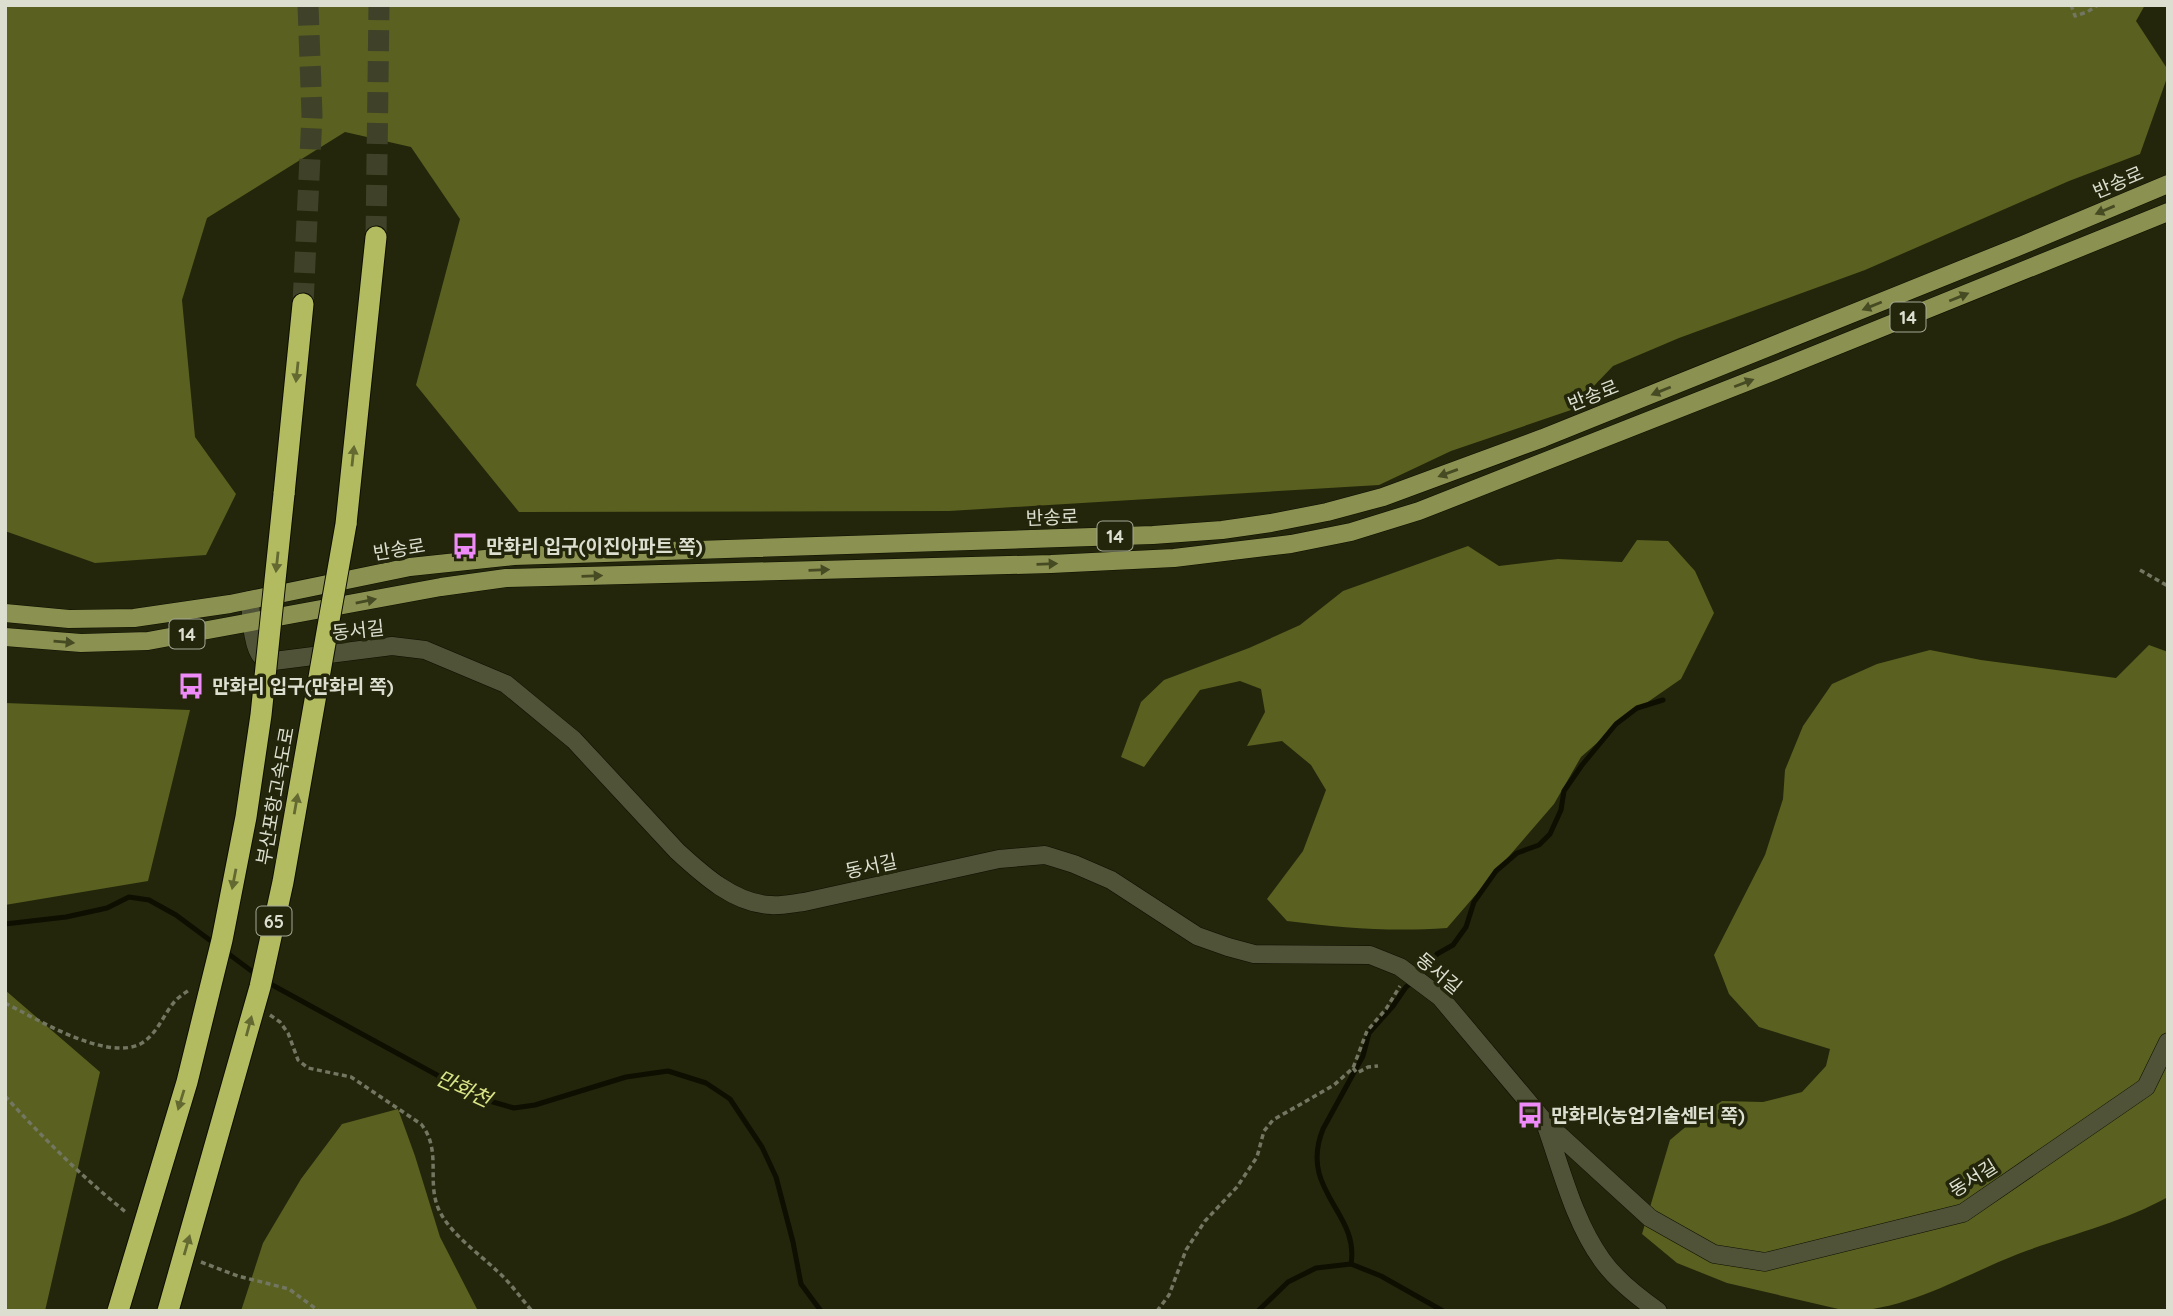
<svg xmlns="http://www.w3.org/2000/svg" width="2173" height="1316" viewBox="0 0 2173 1316" font-family="Quicksand,'Noto Sans KR',sans-serif">
	<style>
		.forest { fill: #5a6020 }
		.lines { fill: none; stroke-linecap: round; stroke-linejoin: round }
		.stream { stroke: #0e0f01; stroke-width: 5 }
		.highway-tunnel { stroke: #3f4228; stroke-width: 21; stroke-dasharray: 21 10; stroke-linecap: butt }
		.minor-casing { stroke: #0d0e00; stroke-width: 19 }
		.major-casing { stroke: #0d0e00; stroke-width: 19 }
		.highway-casing { stroke: #0d0e00; stroke-width: 23 }
		.path { stroke: #737660; stroke-width: 3.5; stroke-dasharray: 5 3.5; stroke-linecap: butt }
		.minor { stroke: #505337; stroke-width: 18 }
		.major { stroke: #8b9150; stroke-width: 18 }
		.highway { stroke: #b2bb60; stroke-width: 21 }
		.highway-bridge-casing { stroke: #0d0e00; stroke-width: 23; stroke-linecap: butt }
		.highway-bridge { stroke: #b2bb60; stroke-width: 21 }
		.oneway { fill: #474b23 }
		.oneway2 { fill: #636931 }
		.labels { text-anchor: middle; dominant-baseline: central; stroke-width: 7; stroke-linejoin: round; paint-order: stroke }
		.shield { fill: #23260b; stroke: #a4a894; stroke-width: 2 }
		.shield-label { font-size: 18px; font-weight: bold; fill: #dcdfcf }
		.street-label { font-size: 19px; fill: #dcdfcf; stroke: #23260b }
		.poi-label { font-size: 19px; font-weight: bold; fill: #dcdfcf; stroke: #23260b; text-anchor: start }
		.water-label { font-size: 21px; font-style: italic; fill: #dae488; stroke: #23260b }
	</style>
	<rect width="100%" height="100%" fill="#23260b"/>
	<path class="forest" d="M5,5H2145L2136,21L2168,70V75L2140,154L2069,181L1865,270L1679,338L1613,366L1571,410L1451,451L1379,485L949,511L519,512L416,385L460,219L411,147L345,132L207,218L182,300L195,437L236,494L206,555L95,563L5,531Z
		M1637,540L1668,541L1695,571L1714,613L1681,679L1629,715L1581,757L1554,804L1447,928C1391,932 1343,928 1287,921L1267,899L1303,851L1326,790L1311,765L1282,741L1247,746L1265,712L1261,689L1240,681L1200,690L1144,767L1121,757L1141,702L1164,680L1249,648L1300,625L1343,591L1468,546L1499,566L1558,559L1622,562Z
		M2149,645L2168,652V1197C2121,1223 2068,1235 2018,1254C1964,1275 1907,1311 1847,1311L1727,1283L1677,1263L1642,1234L1670,1140L1695,1119L1722,1101L1763,1102L1802,1092L1826,1066L1830,1049L1759,1027L1729,994L1714,955L1765,855L1783,799L1785,770L1803,726L1832,684L1877,664L1930,650L1981,660L2116,678Z
		M5,703L190,710L148,881L5,905Z
		M5,990L100,1072L45,1311H5Z
		M398,1109L415,1156L440,1237L478,1311H241L263,1243L301,1179L342,1124Z"/>
	<g class="lines">
		<path class="stream" d="M5,924L66,917L107,908L129,897L149,900L176,915L215,944
			M226,952L257,975
			M265,981L479,1098L514,1108L535,1105L626,1077L668,1071L706,1083L730,1099L762,1147L776,1177L793,1242L801,1284L821,1311
			M1351,1264C1360,1212 1298,1191 1323,1129L1363,1056L1369,1033L1393,1006L1406,987L1429,968L1437,954L1453,945L1466,927L1474,902L1496,871L1517,853L1539,845L1550,834L1561,810L1564,791L1582,765L1616,724L1637,708L1663,700
			M1258,1311L1288,1282L1316,1268L1351,1264L1381,1276L1443,1311"/>
		<path class="highway-tunnel" d="M376,237L379,5
			M303,304L312,115L308,5"/>
		<g class="minor-casing">
			<path id="minor" d="M250,600C251,613 252,650 263,658C266,660 270,660 274,661L392,646L425,650L506,684L574,740L677,851C703,875 735,904 771,905C782,906 794,903 804,902L999,859L1045,855L1074,864L1111,880L1197,936L1228,947L1254,954L1370,955L1400,967L1440,997L1545,1122L1650,1218L1714,1254L1765,1262L1963,1213L2146,1087L2168,1042
				M1546,1126C1562,1171 1574,1221 1602,1260C1616,1280 1638,1297 1658,1311"/>
		</g>
		<g class="major-casing">
			<path id="major" d="M5,613L69,619L134,618L230,604L410,567L514,556L1153,535L1222,530L1271,523L1327,512L1383,497L1543,438L2025,244L2168,184
				M5,637L81,643L148,641L441,587L506,578L1051,564L1174,558L1291,544L1351,532L1419,511L1782,368L2168,212"/>
		</g>
		<g class="highway-casing">
			<path id="highway" d="M284,494L303,304
				M346,524L376,237"/>
		</g>
		<path class="path" d="M2071,5L2075,16L2087,12L2098,5
			M2140,570L2168,586
			M5,1003C37,1019 108,1063 142,1043C158,1033 164,1013 176,1000C180,996 185,993 189,990
			M270,1015L280,1022L288,1033L298,1060L308,1068L351,1077L421,1124C443,1151 425,1183 440,1212C452,1235 477,1252 496,1270C509,1281 520,1297 532,1311
			M1353,1068L1357,1073L1368,1067L1378,1066
			M5,1096C43,1138 83,1178 127,1213
			M201,1262L238,1276L289,1289L319,1311
			M1157,1311L1169,1295L1186,1250L1205,1221L1237,1187L1257,1157L1264,1131L1273,1120L1334,1085L1353,1068L1367,1031L1386,1009L1400,986"/>
		<use href="#minor" class="minor"/>
		<use href="#major" class="major"/>
		<use href="#highway" class="highway"/>
		<g class="highway-bridge-casing">
			<path id="highway-bridge" d="M118,1311L187,1082L222,940L246,817L261,715L284,494
				M168,1311L260,987L283,882L346,524"/>
		</g>
		<use href="#highway-bridge" class="highway-bridge"/>
	</g>
	<defs><path id="oneway-solid" d="M-6-.8H1V-3.2L6.5 0L1 3.2V.8H-6Z" transform="scale(1.75)"/></defs>
	<g class="oneway">
		<use href="#oneway-solid" transform="translate(2105 210) rotate(157)"/>
		<use href="#oneway-solid" transform="translate(1959 297) rotate(-22)"/>
		<use href="#oneway-solid" transform="translate(1872 306) rotate(158)"/>
		<use href="#oneway-solid" transform="translate(1744 383) rotate(-21)"/>
		<use href="#oneway-solid" transform="translate(1661 391) rotate(158)"/>
		<use href="#oneway-solid" transform="translate(1448 473) rotate(160)"/>
		<use href="#oneway-solid" transform="translate(1047 564) rotate(-2)"/>
		<use href="#oneway-solid" transform="translate(819 570) rotate(-2)"/>
		<use href="#oneway-solid" transform="translate(592 576) rotate(-2)"/>
		<use href="#oneway-solid" transform="translate(366 601) rotate(-11)"/>
		<use href="#oneway-solid" transform="translate(64 642) rotate(5)"/>
	</g>
	<g class="oneway2">
		<use href="#oneway-solid" transform="translate(297 372) rotate(96)"/>
		<use href="#oneway-solid" transform="translate(353 456) rotate(-84)"/>
		<use href="#oneway-solid" transform="translate(277 562) rotate(96)"/>
		<use href="#oneway-solid" transform="translate(296 804) rotate(-80)"/>
		<use href="#oneway-solid" transform="translate(234 879) rotate(101)"/>
		<use href="#oneway-solid" transform="translate(249 1026) rotate(-75)"/>
		<use href="#oneway-solid" transform="translate(181 1100) rotate(107)"/>
		<use href="#oneway-solid" transform="translate(187 1245) rotate(-74)"/>
	</g>
	<defs>
		<g id="bus-bare" transform="scale(2.1)"><path d="M-5-6H5V4H4V6H2V4H-2V6H-4V4H-5ZM-3.5-4V0h7V-4ZM-3.5 1.2v1.5H-2V1.2ZM2 1.2v1.5H3.5V1.2Z" fill="#ee8bf8" stroke="#23260b" stroke-width="2.5" paint-order="stroke"/></g>
	</defs>
	<g fill-rule="evenodd">
		<use href="#bus-bare" x="465" y="546"/>
		<use href="#bus-bare" x="191" y="686"/>
		<use href="#bus-bare" x="1530" y="1115"/>
	</g>
	<g class="labels">
		<g class="shield">
			<rect x="1890.5" y="302.5" width="35" height="29" rx="5"/>
			<rect x="1097.5" y="521.5" width="35" height="29" rx="5"/>
			<rect x="169.5" y="619.5" width="35" height="29" rx="5"/>
			<rect x="256.5" y="906.5" width="35" height="29" rx="5"/>
		</g>
		<g class="shield-label">
			<text x="1908" y="317">14</text>
			<text x="1115" y="536">14</text>
			<text x="187" y="634">14</text>
			<text x="274" y="921">65</text>
		</g>
		<g class="street-label">
			<text transform="translate(2118 182) rotate(-23)">반송로</text>
			<text transform="translate(1593 395) rotate(-22)">반송로</text>
			<text transform="translate(1052 517) rotate(-2)">반송로</text>
			<text transform="translate(399 549) rotate(-9)">반송로</text>
			<text transform="translate(358 630) rotate(-6)">동서길</text>
			<text transform="translate(275 796) rotate(-80)">부산포항고속도로</text>
			<text transform="translate(871 866) rotate(-12)">동서길</text>
			<text transform="translate(1439 973) rotate(40)">동서길</text>
			<text transform="translate(1973 1178) rotate(-32)">동서길</text>
		</g>
		<g class="poi-label">
			<text x="486" y="546">만화리 입구(이진아파트 쪽)</text>
			<text x="212" y="686">만화리 입구(만화리 쪽)</text>
			<text x="1551" y="1115">만화리(농업기술센터 쪽)</text>
		</g>
		<g class="water-label">
			<text transform="translate(464 1088) rotate(25)">만화천</text>
		</g>
	</g>
	<rect width="2173" height="1316" fill="none" stroke="#dcdfcf" stroke-width="14"/>
</svg>
